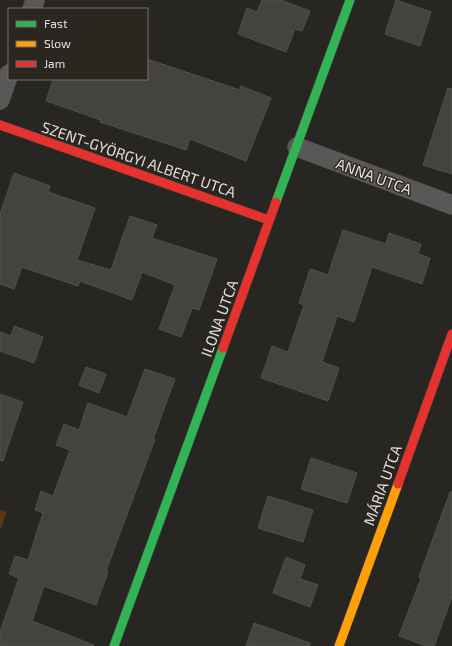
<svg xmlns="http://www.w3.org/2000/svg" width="452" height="646" viewBox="0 0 452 646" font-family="'Exo 2',sans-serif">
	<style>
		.green { fill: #573916 }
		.building { fill: #444340; stroke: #52504c }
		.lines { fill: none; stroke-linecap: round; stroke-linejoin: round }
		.street-casing { stroke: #43403e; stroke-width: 20 }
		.fast-casing { stroke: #43403e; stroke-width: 10 }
		.slow-casing { stroke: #43403e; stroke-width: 10 }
		.jam-casing { stroke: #43403e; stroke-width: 10 }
		.street { stroke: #5a5856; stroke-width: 19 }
		.fast { stroke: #30b455; stroke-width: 9 }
		.slow { stroke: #ff9f0a; stroke-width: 9 }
		.jam { stroke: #e5322d; stroke-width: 9 }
		.labels { text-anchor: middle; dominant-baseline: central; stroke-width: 3; stroke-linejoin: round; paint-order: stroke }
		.street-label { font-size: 15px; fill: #e2dedb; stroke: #2b2620 }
	</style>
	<rect width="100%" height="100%" fill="#282623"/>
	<path class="green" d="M0,510L7,512L0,530Z"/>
	<path class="building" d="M262,0H281L310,11L302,31L295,29L286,52L238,34L247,8L257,12Z
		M396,0L431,12L420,46L385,34Z
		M147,59L240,90L241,86L271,98L246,161L190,139L186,150L100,122L101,120L46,101L53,79H147Z
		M448,88L452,89V174L423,165Z
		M14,173L50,186L48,192L95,208L77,260L111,270L130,216L157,225L152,238L217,259L199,310L192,308L181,337L159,329L175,285L142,272L132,300L80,281L78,286L22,267L14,289L0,284V214Z
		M343,230L386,244L389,233L421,244L418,254L430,258L422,284L372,267L354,322L337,316L322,362L339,368L328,401L261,378L272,346L288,352L304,305L299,303L310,269L328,275Z
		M14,326L43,337L34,363L0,351V332L11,336Z
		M86,367L106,374L99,393L79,385Z
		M145,369L175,379L153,439H155L106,571L108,572L96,605L44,586L32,621L94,645L93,646H0V632L19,578L9,574L15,556L28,560L43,513L35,510L41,491L53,496L70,450L56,445L64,424L79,430L88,403L127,417Z
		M0,394L23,402L3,461L0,460Z
		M311,458L357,473L347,503L301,489Z
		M450,492H452V597L434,646H426L399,636L421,578L419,577Z
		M268,496L313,510L303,542L258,528Z
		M286,557L305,565L300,579L318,585L310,607L273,593Z
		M254,623L310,643V646H246Z"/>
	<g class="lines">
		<g class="street-casing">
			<path id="street" d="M32,9L35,0
				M0,100L9,74
				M297,147L452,205"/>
		</g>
		<g class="fast-casing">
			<path id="fast" d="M276,202L350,0
				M114,646L223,348"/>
		</g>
		<g class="slow-casing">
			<path id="slow" d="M339,646L398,484"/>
		</g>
		<g class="jam-casing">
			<path id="jam" d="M0,125L269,220
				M223,348L276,202
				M398,484L452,334"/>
		</g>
		<use href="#street" class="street"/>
		<use href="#fast" class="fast"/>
		<use href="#slow" class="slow"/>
		<use href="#jam" class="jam"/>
	</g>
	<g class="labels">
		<g class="street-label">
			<text transform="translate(139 159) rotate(19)">SZENT-GYÖRGYI ALBERT UTCA</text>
			<text transform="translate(374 176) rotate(20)">ANNA UTCA</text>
			<text transform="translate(219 318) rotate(-70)">ILONA UTCA</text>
			<text transform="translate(382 485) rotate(-70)">MÁRIA UTCA</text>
		</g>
	</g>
	<rect x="8" y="8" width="140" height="72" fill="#2b2620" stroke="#74706b"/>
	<rect x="16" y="21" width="20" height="6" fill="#30b455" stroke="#74706b"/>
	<text x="44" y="28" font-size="12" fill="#e2dedb">Fast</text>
	<rect x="16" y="41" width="20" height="6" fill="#ff9f0a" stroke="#74706b"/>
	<text x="44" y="48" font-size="12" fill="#e2dedb">Slow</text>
	<rect x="16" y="61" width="20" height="6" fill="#e5322d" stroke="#74706b"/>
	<text x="44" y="68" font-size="12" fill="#e2dedb">Jam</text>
</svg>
